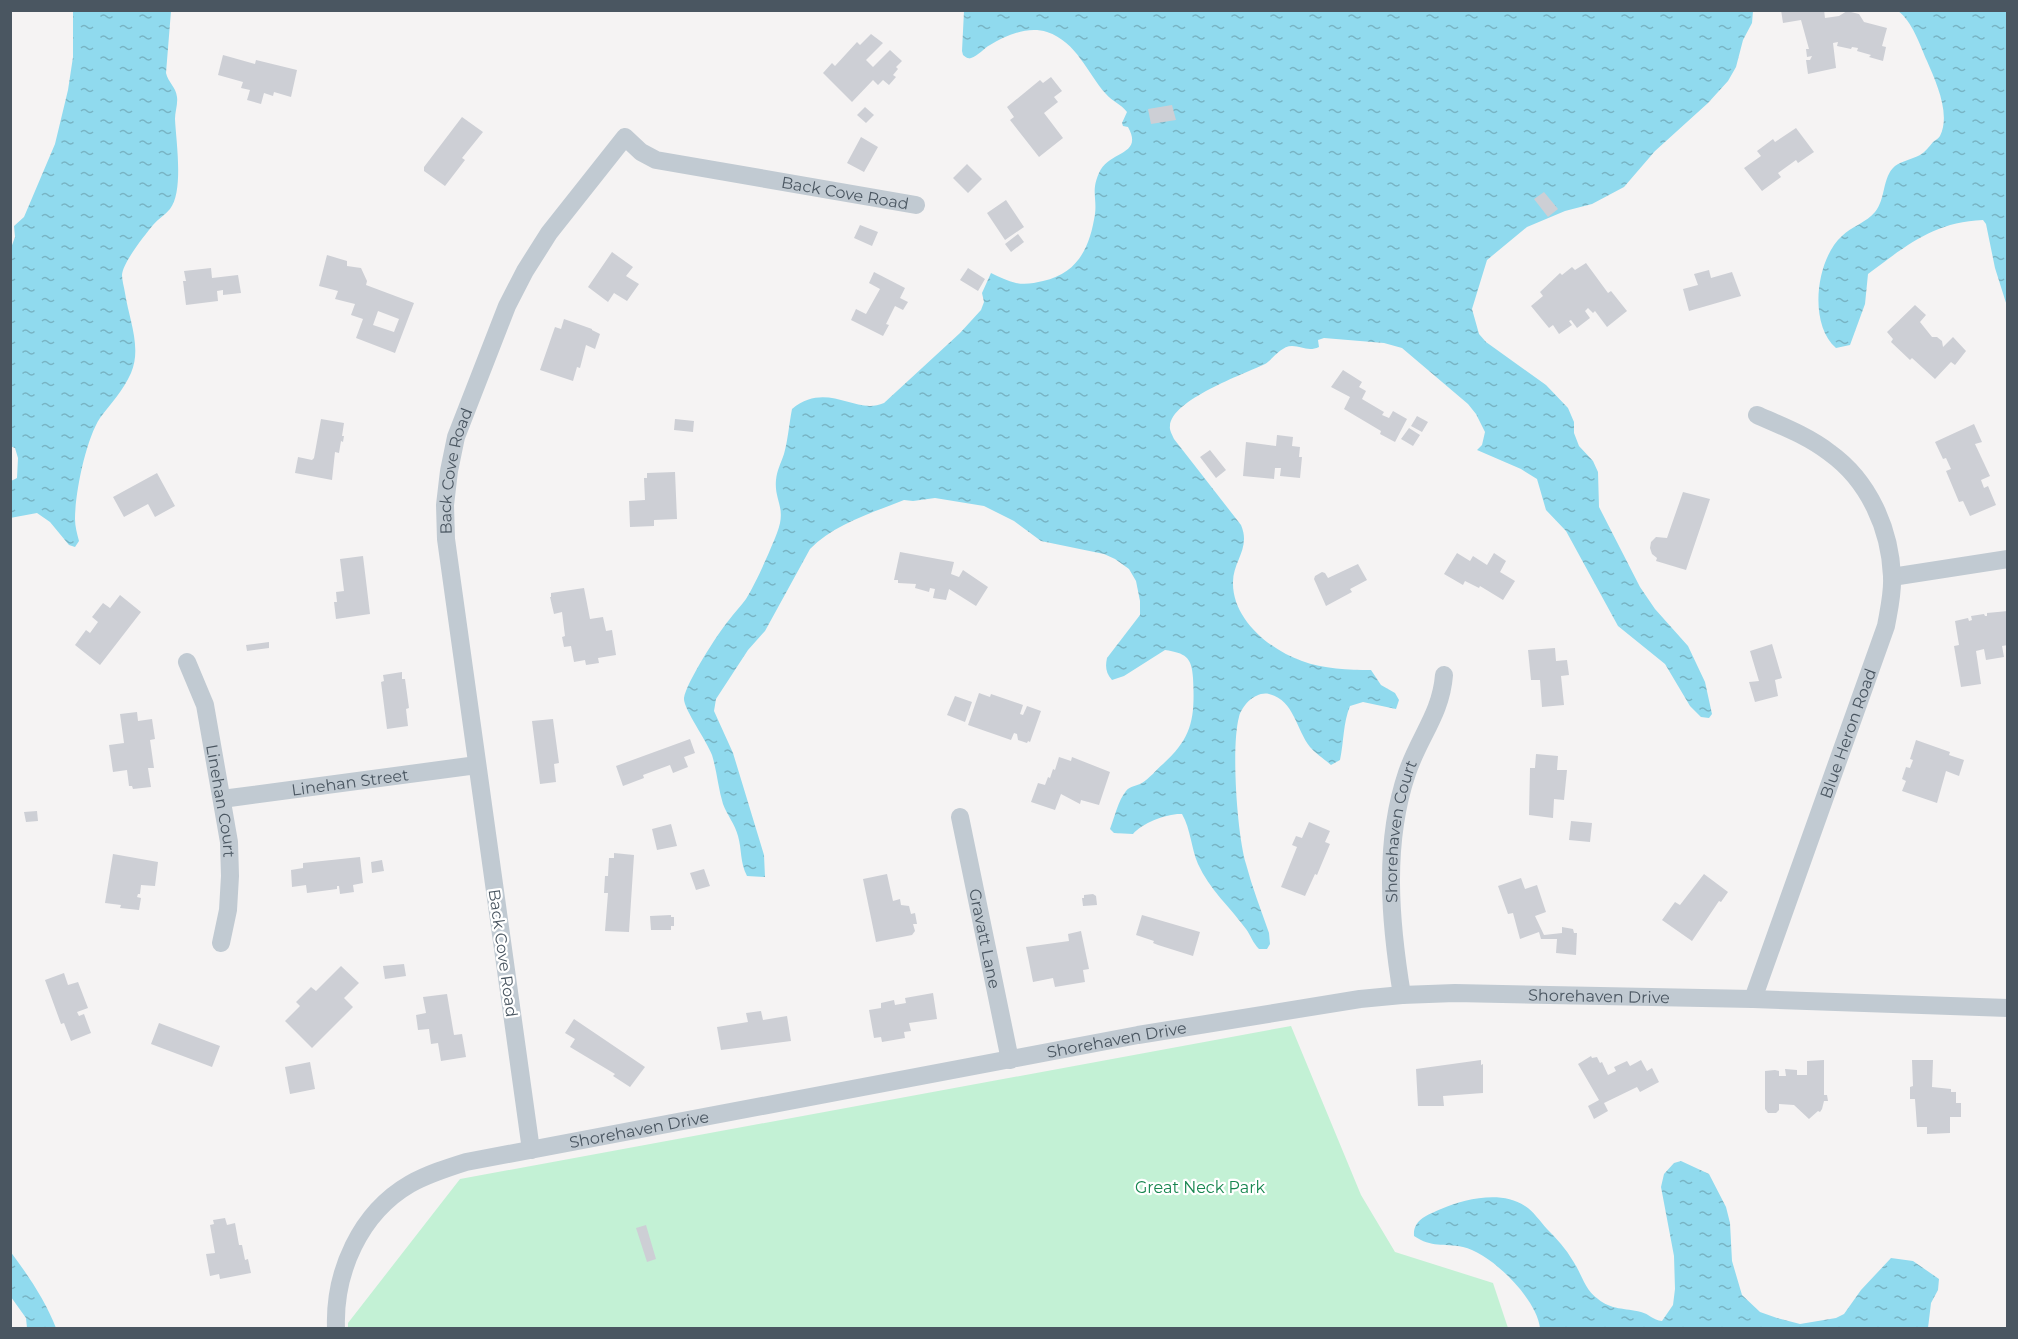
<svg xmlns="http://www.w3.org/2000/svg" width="2018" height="1339" viewBox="0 0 2018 1339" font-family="Montserrat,sans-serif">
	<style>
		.green { fill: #c3f1d5 }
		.water { fill: url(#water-ripples) }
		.building { fill: #cdcfd5; fill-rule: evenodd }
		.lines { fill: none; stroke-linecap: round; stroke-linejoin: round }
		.minor { stroke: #c1cad2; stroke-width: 18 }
		.labels { text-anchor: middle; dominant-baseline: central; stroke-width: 4.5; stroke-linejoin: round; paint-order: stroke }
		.street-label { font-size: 16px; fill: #4a5661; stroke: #fff }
		.park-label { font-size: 16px; fill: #17864f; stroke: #fff }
	</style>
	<defs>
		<pattern id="water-ripples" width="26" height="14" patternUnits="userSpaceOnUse" patternTransform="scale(1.5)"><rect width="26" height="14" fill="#90daee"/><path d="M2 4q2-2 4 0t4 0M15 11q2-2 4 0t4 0" fill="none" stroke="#78b4c4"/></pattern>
	</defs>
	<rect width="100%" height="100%" fill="#f5f3f3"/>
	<path class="green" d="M1291,1026L1361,1195L1395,1252L1493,1283L1508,1328H348V1323L460,1179Z"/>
	<path class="water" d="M73,11H171L166,73C168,82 176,87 177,97C178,104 175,112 175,119C176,141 184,191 170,209C165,215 158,219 153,225C145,235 123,262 122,275C122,280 124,287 125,293C129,319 142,348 131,373C123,391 111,403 100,418C86,439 75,493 75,519C75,526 77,534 79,541L75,547L69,545L50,522L37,513L10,518L11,481L17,478L18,458L15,448L10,446L11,248L15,237L14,226L24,217L55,144L68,90L73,57Z
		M964,11H1753L1752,23L1743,40L1736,67L1728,81L1708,103L1655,151L1624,187L1592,204L1565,211L1527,227L1487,260L1472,309L1479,334L1486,342L1546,385L1568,408L1574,422V433L1579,446L1593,461L1598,472L1599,507L1640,587L1655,609L1688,646L1705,682L1712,714L1709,718L1701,717L1690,706L1665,664L1618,626L1566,531L1546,510L1537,479L1521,469L1477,450L1482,445L1485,432L1476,414L1468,404L1402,348L1384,343L1324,338L1318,340L1319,347C1308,352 1302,346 1292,346C1281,346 1273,359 1265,364C1244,374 1171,400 1170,426C1169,430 1173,436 1174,439L1241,525C1251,548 1233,561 1233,582C1232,619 1270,650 1302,661C1323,669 1349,670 1371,670L1381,685L1395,693L1399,700L1396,709L1363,702L1350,706C1343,723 1344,741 1340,760L1331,765C1324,759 1315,753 1310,747C1296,729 1294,700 1269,694C1256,691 1242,705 1239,717C1231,746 1237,834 1246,864C1252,887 1261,910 1269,933L1270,944L1267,949H1259C1253,943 1251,936 1246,929C1230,907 1209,889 1198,864C1191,848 1191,830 1182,814C1168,813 1142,823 1133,834L1114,833L1110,829C1115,816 1118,801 1126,791C1130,786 1137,786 1142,783C1150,778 1156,770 1163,764C1193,737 1195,717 1193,678C1192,657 1185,653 1165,650L1124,676L1112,680C1106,673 1105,667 1107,658L1140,615V601L1136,581L1129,569L1115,559L1104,554L1041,541L1014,521L984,506L935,498L913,501L904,500C872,513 834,524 810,549L765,631L748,650L716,699L714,711L733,753L764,855L765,877L747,876C740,863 742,850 738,836C735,824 727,815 723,804C718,788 717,771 712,755C707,741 683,708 684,698C686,683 718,633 729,620C734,613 741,606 746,599C756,583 770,551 777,533C787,507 774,501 776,480C777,470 781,463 784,454C788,440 789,424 792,409C828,380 855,416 884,403L960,333L981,310L984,302L982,293L991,273C999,277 1008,281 1016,283C1026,285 1034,283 1043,281C1079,273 1090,246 1095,214C1097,198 1091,191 1099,173C1109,150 1144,156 1128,127L1123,126L1122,123L1127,112C1121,104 1112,101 1106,94C1087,73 1077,42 1047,32C1028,26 1006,35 990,45C984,48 978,56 971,58C967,59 966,57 963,55L962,51Z
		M1898,11H2007V306L1995,268L1986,224L1983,220C1933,222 1906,246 1868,274L1865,304L1850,345L1836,348C1808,324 1816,259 1842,236C1851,227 1867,222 1875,212C1886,199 1882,177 1895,166C1902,161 1912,159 1920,155C1925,152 1929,147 1933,142C1935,140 1938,139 1940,136C1951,114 1936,82 1927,61C1920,45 1912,21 1898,11Z
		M1681,1161L1709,1174L1726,1207L1730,1223L1732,1261L1742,1295L1760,1312L1777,1318L1800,1324L1836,1318L1844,1314L1861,1290L1891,1258L1913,1261L1939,1279L1938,1290L1931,1303L1928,1328H1540C1537,1299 1491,1253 1463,1247C1443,1243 1432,1248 1414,1236C1413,1219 1428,1215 1441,1209C1465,1199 1501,1190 1525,1206C1533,1211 1540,1221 1547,1229C1557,1239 1566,1249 1573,1261C1582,1274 1584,1289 1598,1299C1611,1310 1625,1308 1641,1312C1649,1314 1653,1320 1662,1321L1673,1305L1675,1289L1674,1256L1661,1187L1664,1174L1674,1163Z
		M10,1251C28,1275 45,1300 56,1328H27L26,1318L11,1297Z"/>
	<path class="building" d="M1781,10H1824L1825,18L1839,16L1847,11L1859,14L1864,22L1887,28L1882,46L1886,47L1883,61L1869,57L1871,55L1857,51L1858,48L1852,47L1851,49L1837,46L1838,42L1833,43L1836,68L1808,74L1806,60H1810L1812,56L1807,57L1806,49H1809L1801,20L1783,23Z
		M871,34L883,43L866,60L873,67L890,50L902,61L896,67L898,69L893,75L896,77L889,85L883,80L878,85L873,80L852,102L823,73L832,63L835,66L857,42L860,45Z
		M223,55L255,64L256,60L297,70L291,97L274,92L273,96L264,93L261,104L247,100L250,90L241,88L243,82L218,75Z
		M1051,77L1062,91L1054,97L1058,102L1044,113L1063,138L1039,157L1010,120L1014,117L1007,107L1040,80L1043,83Z
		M1172,105L1176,120L1151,124L1148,109Z
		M865,107L874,115L866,123L857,115Z
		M462,117L483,132L462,158L465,160L445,186L424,171V167Z
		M1796,128L1814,152L1798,163L1796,160L1778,173L1781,177L1762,191L1744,168L1761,156L1757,151L1773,139L1775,142Z
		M861,137L878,147L864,172L847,163Z
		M967,164L982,179L968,193L953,178Z
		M1544,192L1558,209L1548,217L1534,199Z
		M1006,200L1024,227L1005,240L987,213Z
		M860,225L878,232L872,246L854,238Z
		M1018,234L1024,242L1011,252L1005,244Z
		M612,252L633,267L626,276L639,284L627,301L614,293L608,302L588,287Z
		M327,255L347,261V266L361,268L367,281L366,285L414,303L395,353L356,338L363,319L351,315L355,304L335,299L338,291L319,286ZM378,311L399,319L394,332L373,325Z
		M1586,263L1608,293L1611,291L1627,311L1607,327L1595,311L1593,313L1588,308L1585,311L1590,318L1577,328L1571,320L1569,321L1572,325L1559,334L1553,325L1549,328L1531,306L1543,296L1540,292L1560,273L1562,275L1572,267L1575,270Z
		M211,268L212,278L238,275L241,293L223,295V290L217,291L218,301L186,305L183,281H186L184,271Z
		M968,268L985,279L978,291L960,280Z
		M1709,270L1711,278L1732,272L1741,296L1689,311L1683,289L1698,285L1694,274Z
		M874,272L905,288L900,298L908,302L903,310L895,306L886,324L889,325L883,336L851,320L856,309L866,314L880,289L869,283Z
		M1915,305L1926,315L1920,322L1932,337H1937L1942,341L1943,347L1953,337L1966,351L1955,365L1951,362L1935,379L1912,358L1910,360L1891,342L1893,339L1887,332Z
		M564,319L592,329V330L600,334L595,349L586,345L580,368L577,367L573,381L540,370L555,327L561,329Z
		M1343,370L1362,382L1359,387L1366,391L1362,399L1384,412L1382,415L1389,418L1393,411L1407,419L1395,442L1380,434L1381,431L1344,409L1350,397L1331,387Z
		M1417,416L1428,422L1422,432L1411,426Z
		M321,419L344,423L342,436H344L343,442L341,441L339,453L335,452L332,480L295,473L298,457L312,460L314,458Z
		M675,419L694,421L693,432L674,430Z
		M1974,424L1982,442L1975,444L1990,476L1981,480L1984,488L1988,486L1996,505L1970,516L1963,501L1959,502L1946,471L1951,469L1946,458L1943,459L1935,442Z
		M1409,428L1420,435L1413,446L1401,439Z
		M1277,435L1293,437L1292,446L1300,447L1299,457H1302L1300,478L1280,476L1281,468H1275L1274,479L1243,476L1246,442L1276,446Z
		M1210,450L1226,470L1216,478L1200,457Z
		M675,472L677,519L654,520V526L630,527L629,501L645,500L644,478H647V473Z
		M157,473L175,506L155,517L148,504L124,517L113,497Z
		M1683,492L1710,499L1686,570L1656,561L1657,558L1652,554L1650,548L1651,542L1656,537L1667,538Z
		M900,552L954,562L951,574L959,577L963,570L988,587L976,606L949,589L946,600L933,598L935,589L930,588L929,592L915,588L916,584L898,583V580H894Z
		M1457,553L1470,561L1473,556L1487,565L1494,553L1506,561L1500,572L1515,581L1503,600L1480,586L1479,588L1465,581L1463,585L1444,574Z
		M363,556L370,614L336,619L334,602H337L336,592L344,591L340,559Z
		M1358,564L1367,580L1350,589L1352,592L1326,606L1314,579L1315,576L1322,572L1325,573L1328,578Z
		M584,588L590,619L603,617L606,631L612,630L616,655L598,658L599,663L586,665L585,660L574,662L571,646L564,647L562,637L565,636L562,612L554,614L550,597H551V593Z
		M120,595L141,612L100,665L75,645L86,630L90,633L98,622L92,617L103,603L110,608Z
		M2008,611V645L2002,646L2004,657L1986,660L1984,649L1976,651L1981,684L1961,687L1954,646L1959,645L1955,621L1968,618L1969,621L1972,620L1971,616L1984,614L1985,616H1987V613Z
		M269,642V648L247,651L246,645Z
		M1772,644L1782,678L1775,680L1778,696L1755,702L1749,682L1759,681L1750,651Z
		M1555,648L1556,661L1567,660L1569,675L1561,676L1564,705L1542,707L1540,680H1531L1528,650Z
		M402,672V679H405L409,708L406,709L408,726L387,729L381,682L384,681L383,675Z
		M979,693L990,697L991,694L1023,705L1020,714L1023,715L1027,706L1041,711L1030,742L1028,741L1027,743L1018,740L1017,734L1014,733L1011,740L968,725Z
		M955,696L972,702L965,722L947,715Z
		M137,712L138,721L152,719L155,739L150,740L154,768H148L151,787L133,789L132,786H129L127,770L113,772L109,745L124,743L120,714Z
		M553,719L559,763L554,764L556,782L540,784L532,721Z
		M690,739L695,753L684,757L688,767L673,773L670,765L643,775L644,778L623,786L616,766Z
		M1916,740L1950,752L1949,755L1964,760L1959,776L1946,771L1937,803L1902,791L1906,781L1902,779L1906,767L1910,768L1913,760L1910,759Z
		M1536,754L1558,756L1557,770H1567L1564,800L1554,799L1553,818L1529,815L1530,768H1535Z
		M1059,757L1071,761L1072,757L1110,772L1099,805L1081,800L1080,804L1061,794L1055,810L1031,802L1038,783L1045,785L1048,777L1050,778L1053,769L1055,770Z
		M37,811L38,821L26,822L24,812Z
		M1571,821L1592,823L1590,842L1569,840Z
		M1309,822L1330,831L1325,842L1330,844L1317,875L1315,874L1305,896L1281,887L1297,847L1292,845L1296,836L1302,838Z
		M671,824L677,846L657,850L652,829Z
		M614,853L634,855L629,932L605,931L608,893H604L605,876H608L609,858H614Z
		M113,854L158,862L155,886L141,885L140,894H138L137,897L141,898L139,910L120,908L121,905L105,903Z
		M360,857L363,883L353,885L354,892L340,894L339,886H337V889L307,893L306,885L292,887L291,870L303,868V863Z
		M382,860L384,871L372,873L371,862Z
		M704,869L710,886L696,890L690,873Z
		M887,874L893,901L900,899L901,905L909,906L911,914L915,913L917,924H913L915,931L912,935L876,942L863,879Z
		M1704,874L1728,892L1721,902L1719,901L1692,941L1662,920L1675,902L1680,905Z
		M1521,878L1525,889L1537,885L1546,912L1535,916L1544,935L1562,933V927L1573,929L1574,933H1577L1576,955L1556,953L1557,939H1541L1539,932L1520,939L1513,913L1508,914L1498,886Z
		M1093,894L1096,896L1097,905L1083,906L1082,898H1084V895Z
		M671,915V917H674V926H671V930H651L650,916Z
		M1142,915L1200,932L1193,956L1158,945L1153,943L1154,941L1136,935Z
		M1081,931L1089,969L1083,970L1085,982L1055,987L1053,978L1033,982L1026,947L1069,941L1068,934Z
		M404,964L406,976L385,979L383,966Z
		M341,966L359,983L344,998L353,1007L312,1048L285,1021L300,1006L296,1002L311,987L316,991Z
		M64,973L68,985L78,982L88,1008L77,1012L79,1016L84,1014L91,1033L71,1041L64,1023L61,1024L45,980Z
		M933,993L937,1019L909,1023L911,1031L904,1032L905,1038L882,1042L881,1037L874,1038L869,1010L881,1008V1003L894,1000L895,1005L906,1003L905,998Z
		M447,994L454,1035L462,1034L466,1057L441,1061L438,1043L431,1044L429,1029L418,1030L416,1015L426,1013L423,997Z
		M761,1011L763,1020L787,1016L791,1041L721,1050L717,1027L748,1022L746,1013Z
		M574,1019L645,1067L630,1087L613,1076L615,1074L570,1047L575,1039L565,1033Z
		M159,1023L220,1046L212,1067L151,1044Z
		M1591,1056L1592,1058L1597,1057L1600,1063L1602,1062L1608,1075L1616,1071L1614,1067L1627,1061L1630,1066L1641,1060L1647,1071L1652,1068L1659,1082L1640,1092L1637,1087L1604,1103L1608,1111L1594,1119L1588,1106L1599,1100L1578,1064Z
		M1481,1060V1065L1483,1064V1093L1443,1096L1444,1106H1418L1416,1069Z
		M1824,1060V1095H1827L1828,1101H1824L1822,1109L1820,1112L1818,1111L1809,1119L1794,1105L1779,1104V1110L1776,1113H1768L1765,1109V1071L1775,1070L1779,1071V1076H1786L1785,1069L1797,1070V1075H1807V1061Z
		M1912,1060H1933L1932,1087L1951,1089V1092H1956V1103H1961V1117H1950V1133L1927,1134V1127H1917L1915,1099H1910V1087L1913,1086Z
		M310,1062L315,1089L290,1094L285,1067Z
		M225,1218L227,1225L235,1223L239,1245H242L245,1260L248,1259L251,1273L220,1279L219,1274L210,1276L206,1254L215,1253L210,1225L214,1224L213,1220Z
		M646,1225L656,1259L647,1262L636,1228Z"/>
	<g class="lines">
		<g class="minor">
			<path d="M1892,577L2008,559"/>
			<path id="s1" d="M187,662L205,705L229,842L230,876L228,910L221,943"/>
			<path id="s2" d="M222,799L477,765"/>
			<path id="s3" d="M960,817L1010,1060"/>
			<path id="s4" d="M1402,995C1390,922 1383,844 1407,773C1419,737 1441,714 1444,675"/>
			<path id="s5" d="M1753,999L1886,626C1889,609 1893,593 1892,576C1890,529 1869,481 1830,453C1808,436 1782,426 1757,415"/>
			<path id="s6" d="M531,1150L446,539L445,505L449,471L456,437L507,306L525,271L549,233L625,137L641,152L656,160L916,205"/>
			<path id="s7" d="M336,1328C334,1272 360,1213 410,1184C428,1174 447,1168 466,1162L1138,1035L1360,999L1402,995L1455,993L1753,999L2008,1008"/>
		</g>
	</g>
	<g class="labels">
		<g class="street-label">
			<text stroke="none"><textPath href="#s6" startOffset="1298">Back Cove Road</textPath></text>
			<text stroke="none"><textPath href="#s6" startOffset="686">Back Cove Road</textPath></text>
			<text stroke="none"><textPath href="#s5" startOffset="282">Blue Heron Road</textPath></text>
			<text stroke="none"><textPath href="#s2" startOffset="129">Linehan Street</textPath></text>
			<text stroke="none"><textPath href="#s1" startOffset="144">Linehan Court</textPath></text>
			<text stroke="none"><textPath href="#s4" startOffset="165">Shorehaven Court</textPath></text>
			<text stroke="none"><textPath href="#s3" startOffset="124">Gravatt Lane</textPath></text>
			<text transform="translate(503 953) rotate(82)">Back Cove Road</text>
			<text stroke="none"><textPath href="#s7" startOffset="1378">Shorehaven Drive</textPath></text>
			<text stroke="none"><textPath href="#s7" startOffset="892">Shorehaven Drive</textPath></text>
			<text stroke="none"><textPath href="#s7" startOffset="406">Shorehaven Drive</textPath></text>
		</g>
		<g class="park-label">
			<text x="1200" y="1187">Great Neck Park</text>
		</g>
	</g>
	<rect width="2018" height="1339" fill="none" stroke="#4a5661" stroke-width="24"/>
</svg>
